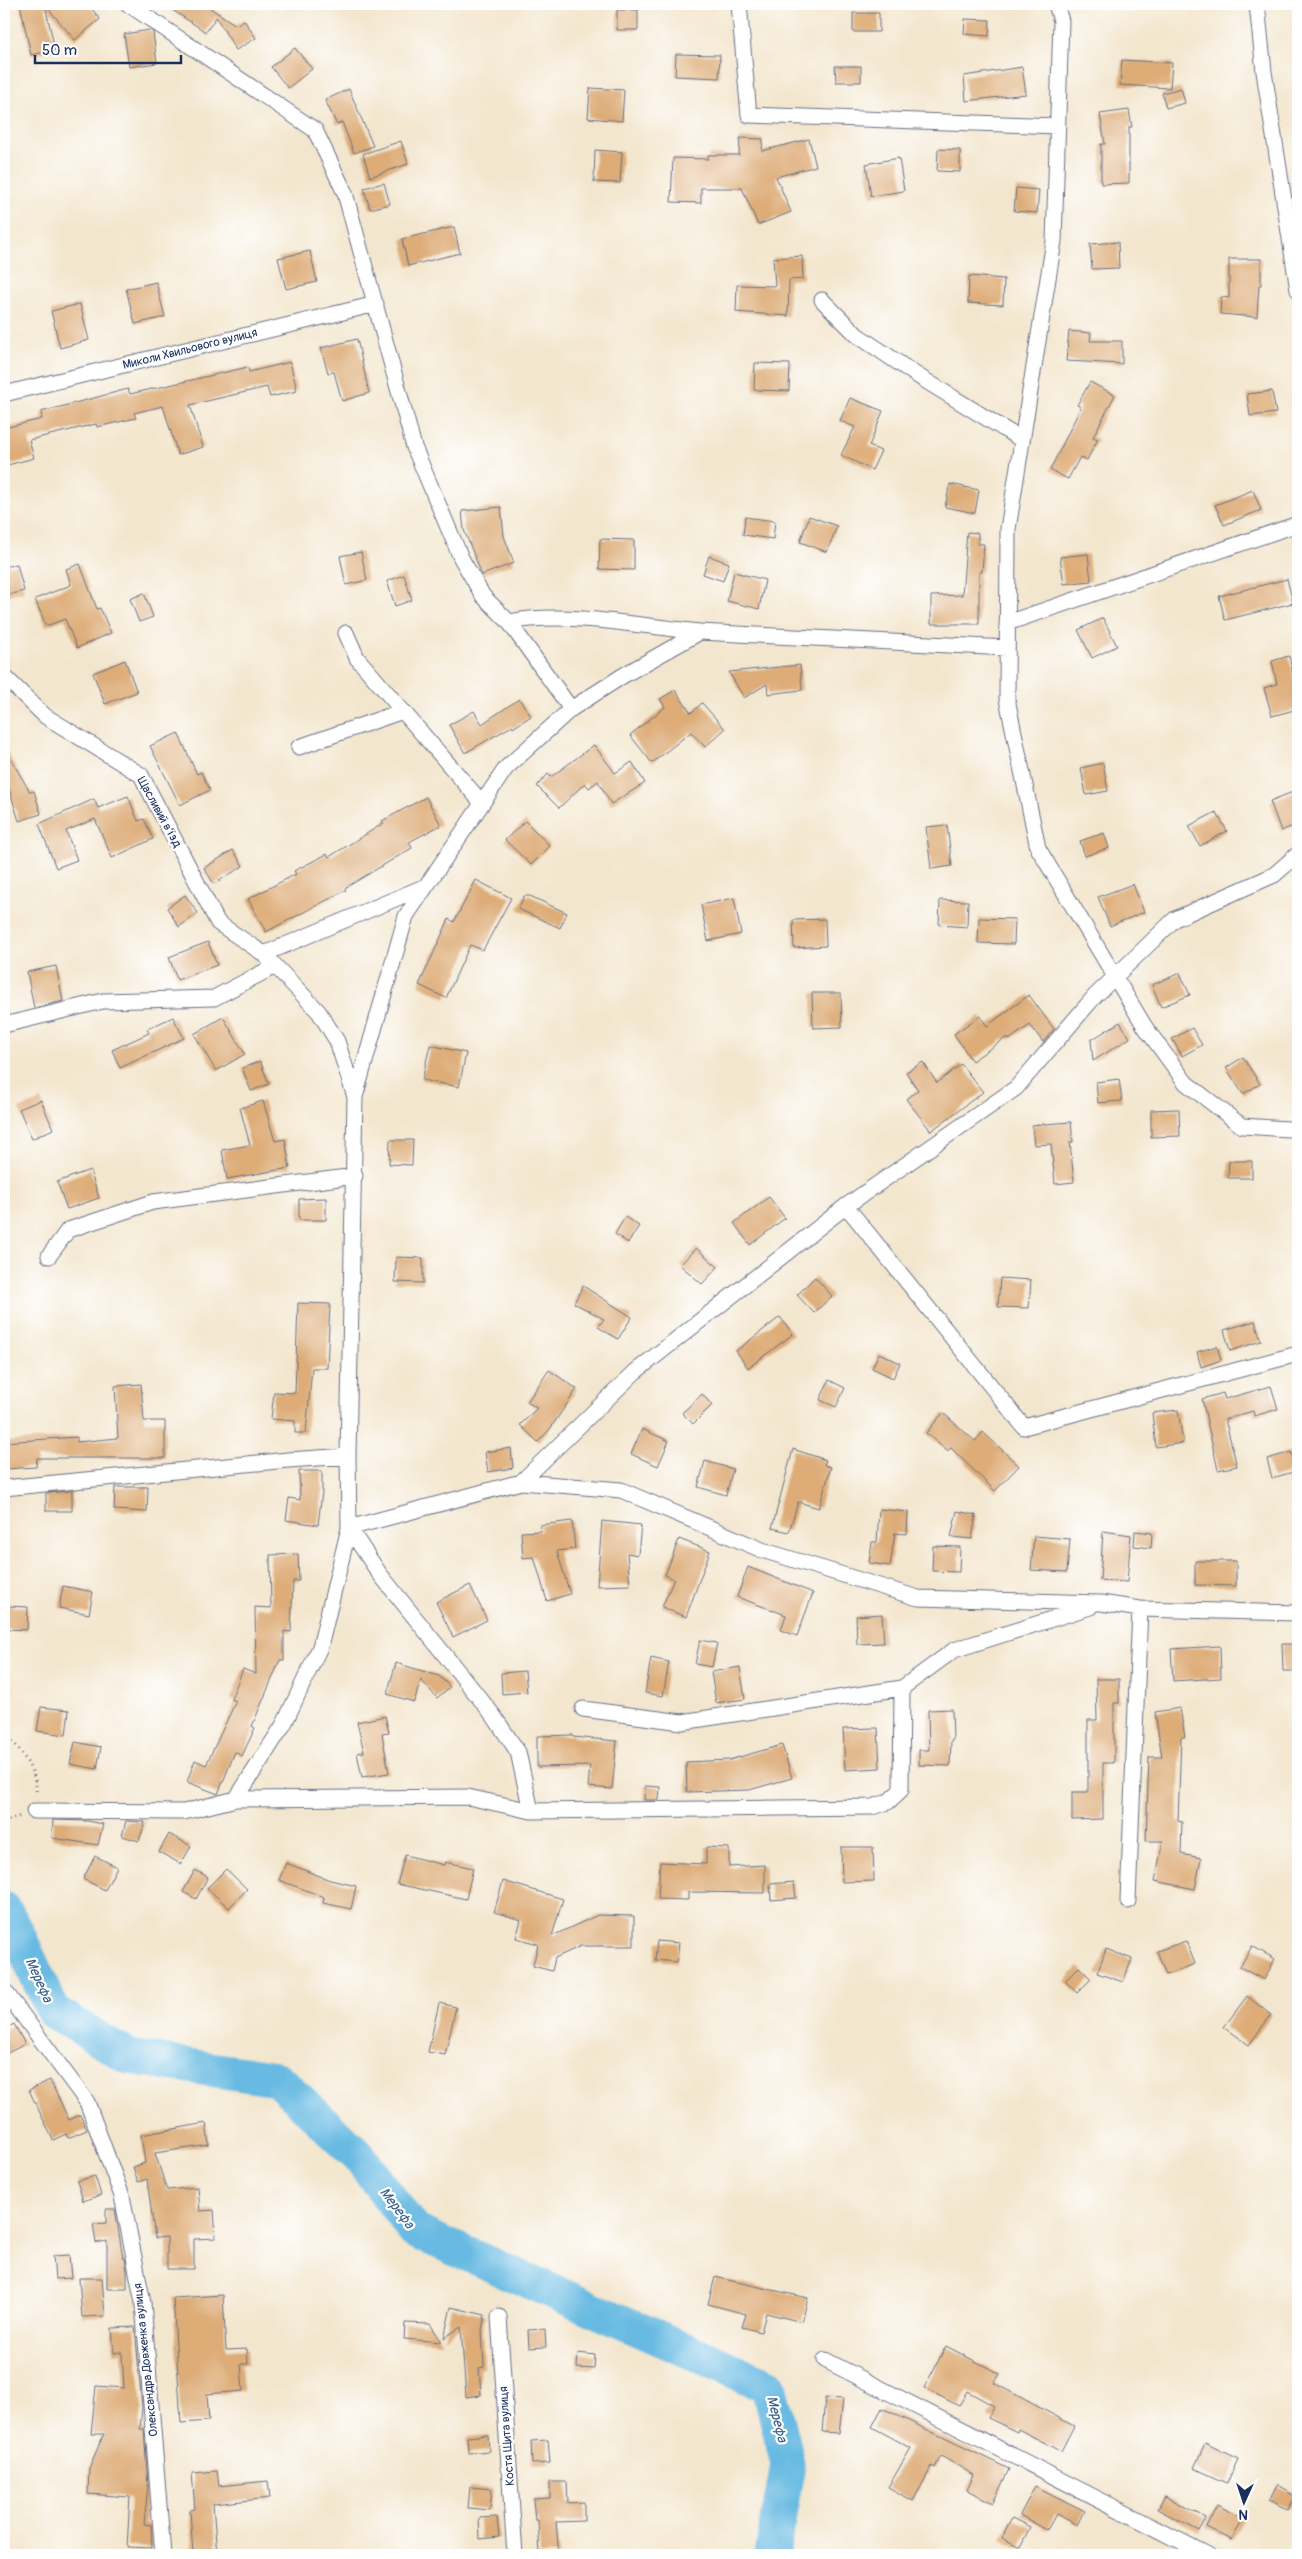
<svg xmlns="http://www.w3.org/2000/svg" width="1302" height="2559" viewBox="0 0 1302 2559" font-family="Pangolin,sans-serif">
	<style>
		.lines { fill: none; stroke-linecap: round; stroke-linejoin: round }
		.river { stroke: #67bae2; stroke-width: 35 }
		.building { fill: #ddac77 }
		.street-casing { stroke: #676f85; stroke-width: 17 }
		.path { stroke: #676f85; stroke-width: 3; stroke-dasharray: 1 4; stroke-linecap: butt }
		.street { stroke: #fff; stroke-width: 15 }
		.labels { text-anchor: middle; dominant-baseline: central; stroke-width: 4.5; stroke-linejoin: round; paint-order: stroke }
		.street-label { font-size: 12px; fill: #1b2f5e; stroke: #fff }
		.water-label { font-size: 14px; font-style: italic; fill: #36608c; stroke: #fff }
	</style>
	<rect width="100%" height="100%" fill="#fff"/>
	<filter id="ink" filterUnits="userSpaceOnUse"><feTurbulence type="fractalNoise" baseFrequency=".02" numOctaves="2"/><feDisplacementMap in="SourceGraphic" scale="10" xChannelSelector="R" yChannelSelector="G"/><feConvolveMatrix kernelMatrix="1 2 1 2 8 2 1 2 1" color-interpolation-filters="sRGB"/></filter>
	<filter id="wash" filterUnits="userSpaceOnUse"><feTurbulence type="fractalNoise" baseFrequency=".0096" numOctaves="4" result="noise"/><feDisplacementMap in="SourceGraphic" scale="20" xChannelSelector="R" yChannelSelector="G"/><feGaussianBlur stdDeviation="1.12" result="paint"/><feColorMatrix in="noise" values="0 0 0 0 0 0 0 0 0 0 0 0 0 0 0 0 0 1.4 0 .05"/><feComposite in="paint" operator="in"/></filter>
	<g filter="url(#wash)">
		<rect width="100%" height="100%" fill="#f3e6ce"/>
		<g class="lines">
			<path class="river" d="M4,1909L15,1928L53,2011L129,2057L277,2079L359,2156L414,2231L769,2386L788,2464L772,2555"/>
		</g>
		<g id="blocks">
			<path class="building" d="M20,4H88L100,19L75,40L45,5L55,50L31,55Z
				M163,4H204L236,25L244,20L256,38L236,50L216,17L206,32Z
				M617,10H638V30H617Z
				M853,13H879V32H853Z
				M965,19L990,20L989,36L964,34Z
				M150,30L153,32L157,63L129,67L124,34Z
				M295,48L312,69L288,88L271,67Z
				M676,54L720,55L719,78L675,76Z
				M1122,60L1172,63L1170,88L1120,85Z
				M835,66H861V82H836Z
				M1022,67L1026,94L966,101L964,76Z
				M590,88L624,90L622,121L588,118Z
				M1181,88L1185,103L1166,108L1162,93Z
				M349,89L373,146L354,153L342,122L337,125L325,100Z
				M1129,110L1132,127H1129V183L1101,184V144H1105L1100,114Z
				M740,138L763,139L762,151L809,139L816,166L776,177L791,212L758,225L742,188H701V203L671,202L673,158L708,159V155H739Z
				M401,141L408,164L370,177L363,154Z
				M938,149L960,150V172L937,171Z
				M595,150L622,152L620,183L594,182Z
				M899,158L904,191L871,196L866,164Z
				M384,183L390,204L370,209L364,188Z
				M1016,188L1039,190L1037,213L1014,211Z
				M454,227L460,253L408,266L402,239Z
				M1118,242L1119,268L1092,269L1090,244Z
				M310,251L317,282L286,289L278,258Z
				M802,256L803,279L789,280L788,316L736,312L737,285L775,286L773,258Z
				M1229,259H1261V285H1259L1257,317L1220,314L1221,297L1229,298Z
				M969,276L1004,279L1003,305L968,303Z
				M156,282L165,317L135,324L126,289Z
				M80,304L89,340L60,348L51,311Z
				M1069,331L1091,333L1090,341H1122V364L1066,361Z
				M357,339L369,393L342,401L334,372L328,373L321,348Z
				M290,362L297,391L270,397L267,387L190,405L203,447L178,455L163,406L134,413L136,418L97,427L96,424L29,440L34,458L4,466V428L42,419L41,412L128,389L130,394L248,367L249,372Z
				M755,363L790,364L789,391L754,390Z
				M1090,382L1115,395L1093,437L1098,439L1087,460L1080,457L1068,479L1050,470L1081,407L1077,405Z
				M1272,391L1276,413L1250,416L1247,394Z
				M850,398L883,411L869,446L881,451L872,470L841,455L855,427L840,421Z
				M950,484L979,490L975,513L945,507Z
				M1253,490L1261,510L1224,525L1215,505Z
				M501,507L504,536L514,563L482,575L464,530L462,511Z
				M809,516L837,526L827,552L800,542Z
				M745,517L775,521L773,539L743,535Z
				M967,532L978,533V544H984L982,572H979V624H931V596L962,595Z
				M600,539L634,540V570L599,569Z
				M361,552L367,580L346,585L340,556Z
				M1088,554L1091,581L1064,584L1060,557Z
				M709,556L729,563L723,581L703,574Z
				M17,564L24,591L4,596V567Z
				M80,564L97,609L100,608L111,633L77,648L65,619L46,626L35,599L71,585L66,569Z
				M734,572L765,580L759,609L727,601Z
				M404,575L412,600L395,606L387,581Z
				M1287,579L1293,603L1225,620L1219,596Z
				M144,593L153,617L139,622L130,599Z
				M1103,618L1117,646L1092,658L1078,630Z
				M1289,656L1298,696V709L1272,716L1264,688L1277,684L1272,661Z
				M125,660L137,692L105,704L93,673Z
				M800,665L802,690L768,694L767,684L744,698L729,672Z
				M675,690L691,713L702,703L725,729L705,747L691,732L652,763L630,735L665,707L660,699Z
				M519,699L531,716L513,728L512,726L465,753L449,725L474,711L482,724Z
				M178,733L197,774L201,772L210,790L180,805L150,746Z
				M594,745L615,773L632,762L645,783L611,804L598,781L589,788L585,783L559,808L537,786L548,774L551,777Z
				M4,747L30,792L34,791L41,814L19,821L8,785L4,788Z
				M1103,763L1108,791L1086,795L1081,768Z
				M1298,790V824L1281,831L1270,801Z
				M128,796L138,821L144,819L153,839L112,858L95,819L66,831L77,860L56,868L39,824L94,799L98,808Z
				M426,797L441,825L409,842L412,848L345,888L346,890L266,932L248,899L296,874L294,871L327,854L329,857L384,823L382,821Z
				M1216,812L1227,831L1200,846L1189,826Z
				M525,821L550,846L531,865L505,840Z
				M947,825L952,866L931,869L926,827Z
				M1104,833L1109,848L1085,856L1080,841Z
				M233,850L243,866L214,884L204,868Z
				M476,880L511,898L483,950L470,945L446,998L419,985L449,919L454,922Z
				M1133,884L1144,912L1110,926L1098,897Z
				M185,895L198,913L179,927L167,908Z
				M524,896H530L567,913L560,928L518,909Z
				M734,898L741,934L708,941L701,905Z
				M940,900L968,901L967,927L939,925Z
				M979,918L1015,919L1014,944L978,943Z
				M825,919L826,946L794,948L793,920Z
				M208,942L217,965L177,980L169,957Z
				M56,966L63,1001L34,1008L27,972Z
				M1180,973L1190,995L1161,1007L1152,985Z
				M812,993H841L842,1027L813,1028Z
				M1029,995L1054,1029L1043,1042L1030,1025L1009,1040L1007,1037L972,1061L954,1034L980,1016L987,1026Z
				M173,1017L184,1038L120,1068L112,1050L149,1033L147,1029Z
				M223,1017L245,1054L216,1071L194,1034Z
				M1120,1022L1130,1038L1093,1061L1091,1040Z
				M1192,1028L1202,1045L1182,1056L1172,1039Z
				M430,1045L466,1053L459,1087L422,1080Z
				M1243,1057L1260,1084L1243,1094L1226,1068Z
				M260,1061L269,1084L251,1091L242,1068Z
				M923,1062L937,1083L961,1064L983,1092L931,1131L906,1099L918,1090L906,1072Z
				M1119,1079L1122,1101L1098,1103L1096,1082Z
				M41,1100L53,1129L32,1139L19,1109Z
				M263,1101L275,1141L285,1139L290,1168L227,1179L222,1150L250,1145L240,1108Z
				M1179,1109L1180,1136L1151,1137V1110Z
				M1071,1122L1073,1142H1070L1074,1182L1055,1184L1051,1144L1034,1145L1032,1125Z
				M390,1140H413L412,1165L389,1164Z
				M1229,1161H1252V1178H1228Z
				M90,1170L99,1198L67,1209L57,1182Z
				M769,1197L785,1218L750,1245L734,1223Z
				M326,1198V1220H299V1199Z
				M625,1217L639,1226L628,1243L615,1234Z
				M696,1248L718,1267L702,1284L680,1265Z
				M396,1257L423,1258V1283L395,1282Z
				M815,1277L832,1296L814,1313L797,1295Z
				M1000,1278L1031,1280L1029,1308L998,1307Z
				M583,1286L632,1317L618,1339L598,1327L604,1319L574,1303Z
				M298,1303L330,1304L327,1368H312L306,1433H295V1421L271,1419L274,1392L295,1393Z
				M780,1317L793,1334L748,1368L736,1351Z
				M1255,1321L1261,1341L1230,1351L1224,1330Z
				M1217,1346L1221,1360L1201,1367L1197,1352Z
				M879,1353L900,1363L893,1378L872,1368Z
				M549,1370L577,1389L550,1429L538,1442L520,1425L537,1408L527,1402Z
				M829,1380L845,1388L836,1407L820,1400Z
				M141,1384L144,1421H165V1458H37L36,1467L4,1469V1442L77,1437V1442L118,1438L115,1386Z
				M1271,1386L1278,1409L1254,1416L1253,1411L1225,1419L1237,1466L1218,1470L1202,1399L1223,1393L1225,1399Z
				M702,1394L712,1405L693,1424L682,1413Z
				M1178,1410L1183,1443L1156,1447L1152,1413Z
				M943,1413L975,1441L983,1432L1019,1466L995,1491L951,1448L947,1451L926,1433Z
				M642,1429L669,1441L658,1466L631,1454Z
				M511,1448L513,1468L488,1472L485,1452Z
				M793,1449L826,1460L824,1465L831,1467L819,1508L798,1502L789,1532L772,1528Z
				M1291,1452L1297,1471L1272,1478L1267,1459Z
				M705,1461L733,1469L726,1495L698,1487Z
				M299,1471H322V1492L318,1525L286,1520L289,1498L300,1500Z
				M115,1487H148L147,1512L114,1510Z
				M72,1491V1511H46V1493Z
				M879,1509L908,1512L907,1534L895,1533L890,1566L869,1563L872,1542H877Z
				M957,1511L976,1515L972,1539L951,1537Z
				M572,1521L575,1549L557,1551L570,1594L547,1601L534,1557L523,1558L521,1532L541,1531L540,1525Z
				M602,1521L641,1525L638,1555L627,1553L630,1585L597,1586Z
				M1103,1531L1131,1535L1127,1582L1100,1580Z
				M1135,1531L1152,1533L1151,1548L1134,1546Z
				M1034,1536L1070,1539L1067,1572L1031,1570Z
				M679,1539L710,1551L686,1617L662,1607L674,1579L665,1575Z
				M933,1546L960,1547L959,1572L932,1571Z
				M298,1554L299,1581H293L291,1632L284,1631V1660H280L252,1726L255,1728L242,1756L235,1752L218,1794L187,1782L195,1760L206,1765L236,1701L231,1699L243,1669L256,1674L255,1607L271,1608L270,1555Z
				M1195,1561H1236V1586L1195,1585Z
				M748,1567L813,1593L797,1636L781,1630L786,1615L737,1597Z
				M470,1585L487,1620L453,1637L436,1602Z
				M63,1586L93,1592L89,1614L59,1608Z
				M7,1606L28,1607L27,1630L6,1629Z
				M882,1614L884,1643L857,1644L856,1616Z
				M700,1640L717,1643L712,1667L695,1664Z
				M1282,1644H1298V1671H1283Z
				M1220,1646L1221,1678L1173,1681L1171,1649Z
				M651,1658L669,1662L663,1696L645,1693Z
				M396,1663L439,1676L450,1687L437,1698L421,1680L414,1702L387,1694Z
				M740,1667L745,1699L716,1703L711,1672Z
				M525,1671L527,1692L502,1694L501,1673Z
				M1096,1679H1119V1703H1114V1763H1103V1819L1072,1820V1792H1088V1720H1097Z
				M41,1707L69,1710L66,1735L37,1731Z
				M1180,1708L1185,1737H1181L1178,1821L1182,1822L1181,1854L1201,1858L1195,1889L1155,1881L1163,1841H1146L1149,1757H1162L1155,1712Z
				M952,1709L953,1740H951L950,1766L919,1765V1750H929L928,1710Z
				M385,1716L389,1733L382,1734L389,1773L362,1777L357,1753L364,1752L357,1722Z
				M878,1728L880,1768L845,1770L843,1729Z
				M573,1735V1737L617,1741L612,1789L588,1787L590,1766L537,1767V1736Z
				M75,1742L101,1747L97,1769L70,1764Z
				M782,1745L792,1778L749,1790L687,1792L686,1762L729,1760Z
				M645,1786L660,1787L659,1800H644Z
				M53,1820L88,1821L103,1824L98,1845L52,1838Z
				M126,1821L145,1822L139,1841L122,1836Z
				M169,1834L191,1846L181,1864L159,1852Z
				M706,1847L729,1848V1867L765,1865V1893L688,1892V1900L658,1899L660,1862L706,1864Z
				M841,1847H873L874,1881L842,1882Z
				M405,1855L444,1865L445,1862L473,1868L466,1899L397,1884Z
				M95,1856L117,1867L105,1890L83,1879Z
				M286,1863L330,1880L356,1886L351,1909L323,1903L324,1897L279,1880Z
				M226,1869L247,1889L229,1908L207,1888Z
				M195,1870L208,1877L196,1899L183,1892Z
				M503,1881L563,1899L552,1936L598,1915L634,1916V1946H581L555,1958L552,1971L533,1966L538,1944L516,1938L521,1920L494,1912Z
				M794,1882L796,1898L771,1900L770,1884Z
				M657,1941L679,1943L677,1962L655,1960Z
				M1186,1941L1195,1964L1166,1975L1157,1951Z
				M1252,1946L1275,1959L1264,1980L1240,1967Z
				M1106,1949L1132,1959L1123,1982L1097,1973Z
				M1079,1967L1091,1979L1077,1993L1065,1981Z
				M1247,1996L1271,2015L1249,2045L1224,2027Z
				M439,2003L456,2007L445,2055L428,2052Z
				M14,2024L25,2044L4,2055V2030Z
				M50,2080L69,2120L80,2115L87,2130L68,2138L66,2134L53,2140L29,2090Z
				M206,2123L209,2145L155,2153L167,2190L198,2187L200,2211L214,2210L216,2238L194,2239V2269H167V2237L155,2238L147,2179L138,2182L133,2167L145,2163L141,2135Z
				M95,2176L101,2195L83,2201L77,2181Z
				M106,2209H115L123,2258H125L127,2271V2289H107V2241L96,2243L93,2224L106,2223Z
				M69,2255L71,2278L55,2279L53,2256Z
				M715,2277L808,2298L802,2322L766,2313L761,2332L742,2327L746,2314L708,2304Z
				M79,2278H102L105,2316L82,2317Z
				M223,2295L226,2350L247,2349L248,2364H241L243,2391L207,2394L209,2421L181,2423L173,2298Z
				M451,2307L485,2315L482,2330L484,2367L479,2368L481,2395L466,2397L461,2327L444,2338Z
				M405,2323L430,2324L442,2342L404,2339Z
				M135,2327L142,2408L140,2429H144L148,2486L144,2524L151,2525L152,2548L127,2547L130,2497L88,2494L89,2468L104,2434H91L96,2386L124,2388L122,2352L114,2353L112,2328Z
				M545,2329L546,2347L529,2348L528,2330Z
				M946,2346L1000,2374L994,2383L1074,2426L1061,2451L1018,2429L1017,2432L988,2418L994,2406L967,2391L959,2406L924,2388Z
				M578,2353L595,2355L594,2369L577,2368Z
				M825,2398L843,2399L839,2433L822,2432Z
				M882,2408L1009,2469L993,2503L967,2490L974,2475L941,2456L935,2468L932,2466L913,2501L888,2487L911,2448L872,2427Z
				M488,2435L489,2451L468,2453L467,2437Z
				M548,2440L550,2463L532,2464L531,2441Z
				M1205,2443L1238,2459L1227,2483L1194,2468Z
				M217,2471L219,2486L268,2481L270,2498L213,2504L217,2555H193L190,2510L195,2509L192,2473Z
				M550,2482H567L568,2503L584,2502V2521L556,2522L559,2555H540L538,2520H535L533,2499L550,2498Z
				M1277,2485L1295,2495L1288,2509L1269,2500Z
				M1035,2486L1085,2511L1078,2525L1056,2514L1047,2530L1020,2515Z
				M470,2487L492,2489L490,2510L468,2508Z
				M1164,2496L1206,2518L1199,2531L1157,2509Z
				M1217,2505L1243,2518L1232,2540L1206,2527Z
				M497,2517L499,2537L480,2539L479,2518Z
				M1012,2518L1030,2527L1020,2547L1002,2538Z"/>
		</g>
	</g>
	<g filter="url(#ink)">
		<use href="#blocks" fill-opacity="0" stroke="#676f85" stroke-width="1"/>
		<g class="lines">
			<g class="street-casing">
				<path id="street" d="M128,4L315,130L345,193L414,447L461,558L483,596L509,622L571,709
					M739,4L749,115L1057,126
					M1056,4L1061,21L1054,241L1008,529L1007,699L1038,848L1145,1027L1186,1083L1242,1126L1288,1129L1298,1127
					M1257,4L1264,72L1298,290
					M822,300L857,335L918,376L1022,440
					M4,394L376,304
					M509,622C566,611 642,626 700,632
					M1007,623L1298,524
					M346,633L357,658L482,803
					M4,676L45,716L141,775L218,923L264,954L319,1012L337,1041L355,1097
					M299,747L403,711
					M264,954L426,886
					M4,1025L103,1001L214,998L275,966
					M846,1206L1024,1427L1298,1354
					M49,1256L68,1230L153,1202L355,1176
					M521,1482L635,1372L846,1206L1016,1088L1095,996L1175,919L1274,875L1298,854
					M4,1488L288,1460L348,1456
					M583,1709L682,1722L902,1688L954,1650L1090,1607
					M236,1799L468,1797L531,1811L872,1807L888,1802L901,1790L902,1688
					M34,1811L184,1812L236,1799L284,1724L320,1647L349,1528L348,1456L355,1097L406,916L506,768L571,709L624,675L700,632L1007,648
					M531,1811L518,1752L493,1715L379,1573L349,1528L521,1482L621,1490L762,1550L918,1598L1101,1603L1140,1609L1298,1613
					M1128,1901L1140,1609
					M4,1990L87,2102L122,2196L143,2303L163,2555
					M499,2317L515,2555
					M825,2360L1208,2555"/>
			</g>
			<path class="path" d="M4,1729C17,1748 39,1771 36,1795
				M4,1822L20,1816"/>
			<use href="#street" class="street"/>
		</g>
	</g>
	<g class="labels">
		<g class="street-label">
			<text transform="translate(190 349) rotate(-14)">Миколи Хвильового вулиця</text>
			<text transform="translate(159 812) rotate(61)">Щасливий в'їзд</text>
			<text transform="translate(146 2360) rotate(-96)">Олександра Довженка вулиця</text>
			<text transform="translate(507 2436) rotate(-94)">Костя Щита вулиця</text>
		</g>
		<g class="water-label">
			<text transform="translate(39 1980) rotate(66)">Мерефа</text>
			<text transform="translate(397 2208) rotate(53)">Мерефа</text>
			<text transform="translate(777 2419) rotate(76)">Мерефа</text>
		</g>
	</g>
	<rect width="1302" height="2559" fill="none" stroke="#fff" stroke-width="20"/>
	<g transform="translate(1244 2502) rotate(183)" stroke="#ffffff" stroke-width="4" paint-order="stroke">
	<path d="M0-4L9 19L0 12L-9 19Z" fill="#1b2f5e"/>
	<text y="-8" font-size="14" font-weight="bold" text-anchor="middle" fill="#1b2f5e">N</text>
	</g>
	<path d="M35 55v8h146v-8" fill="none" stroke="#1b2f5e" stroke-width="2.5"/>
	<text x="42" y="55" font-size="15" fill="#1b2f5e" stroke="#ffffff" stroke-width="4" paint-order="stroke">50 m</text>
</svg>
